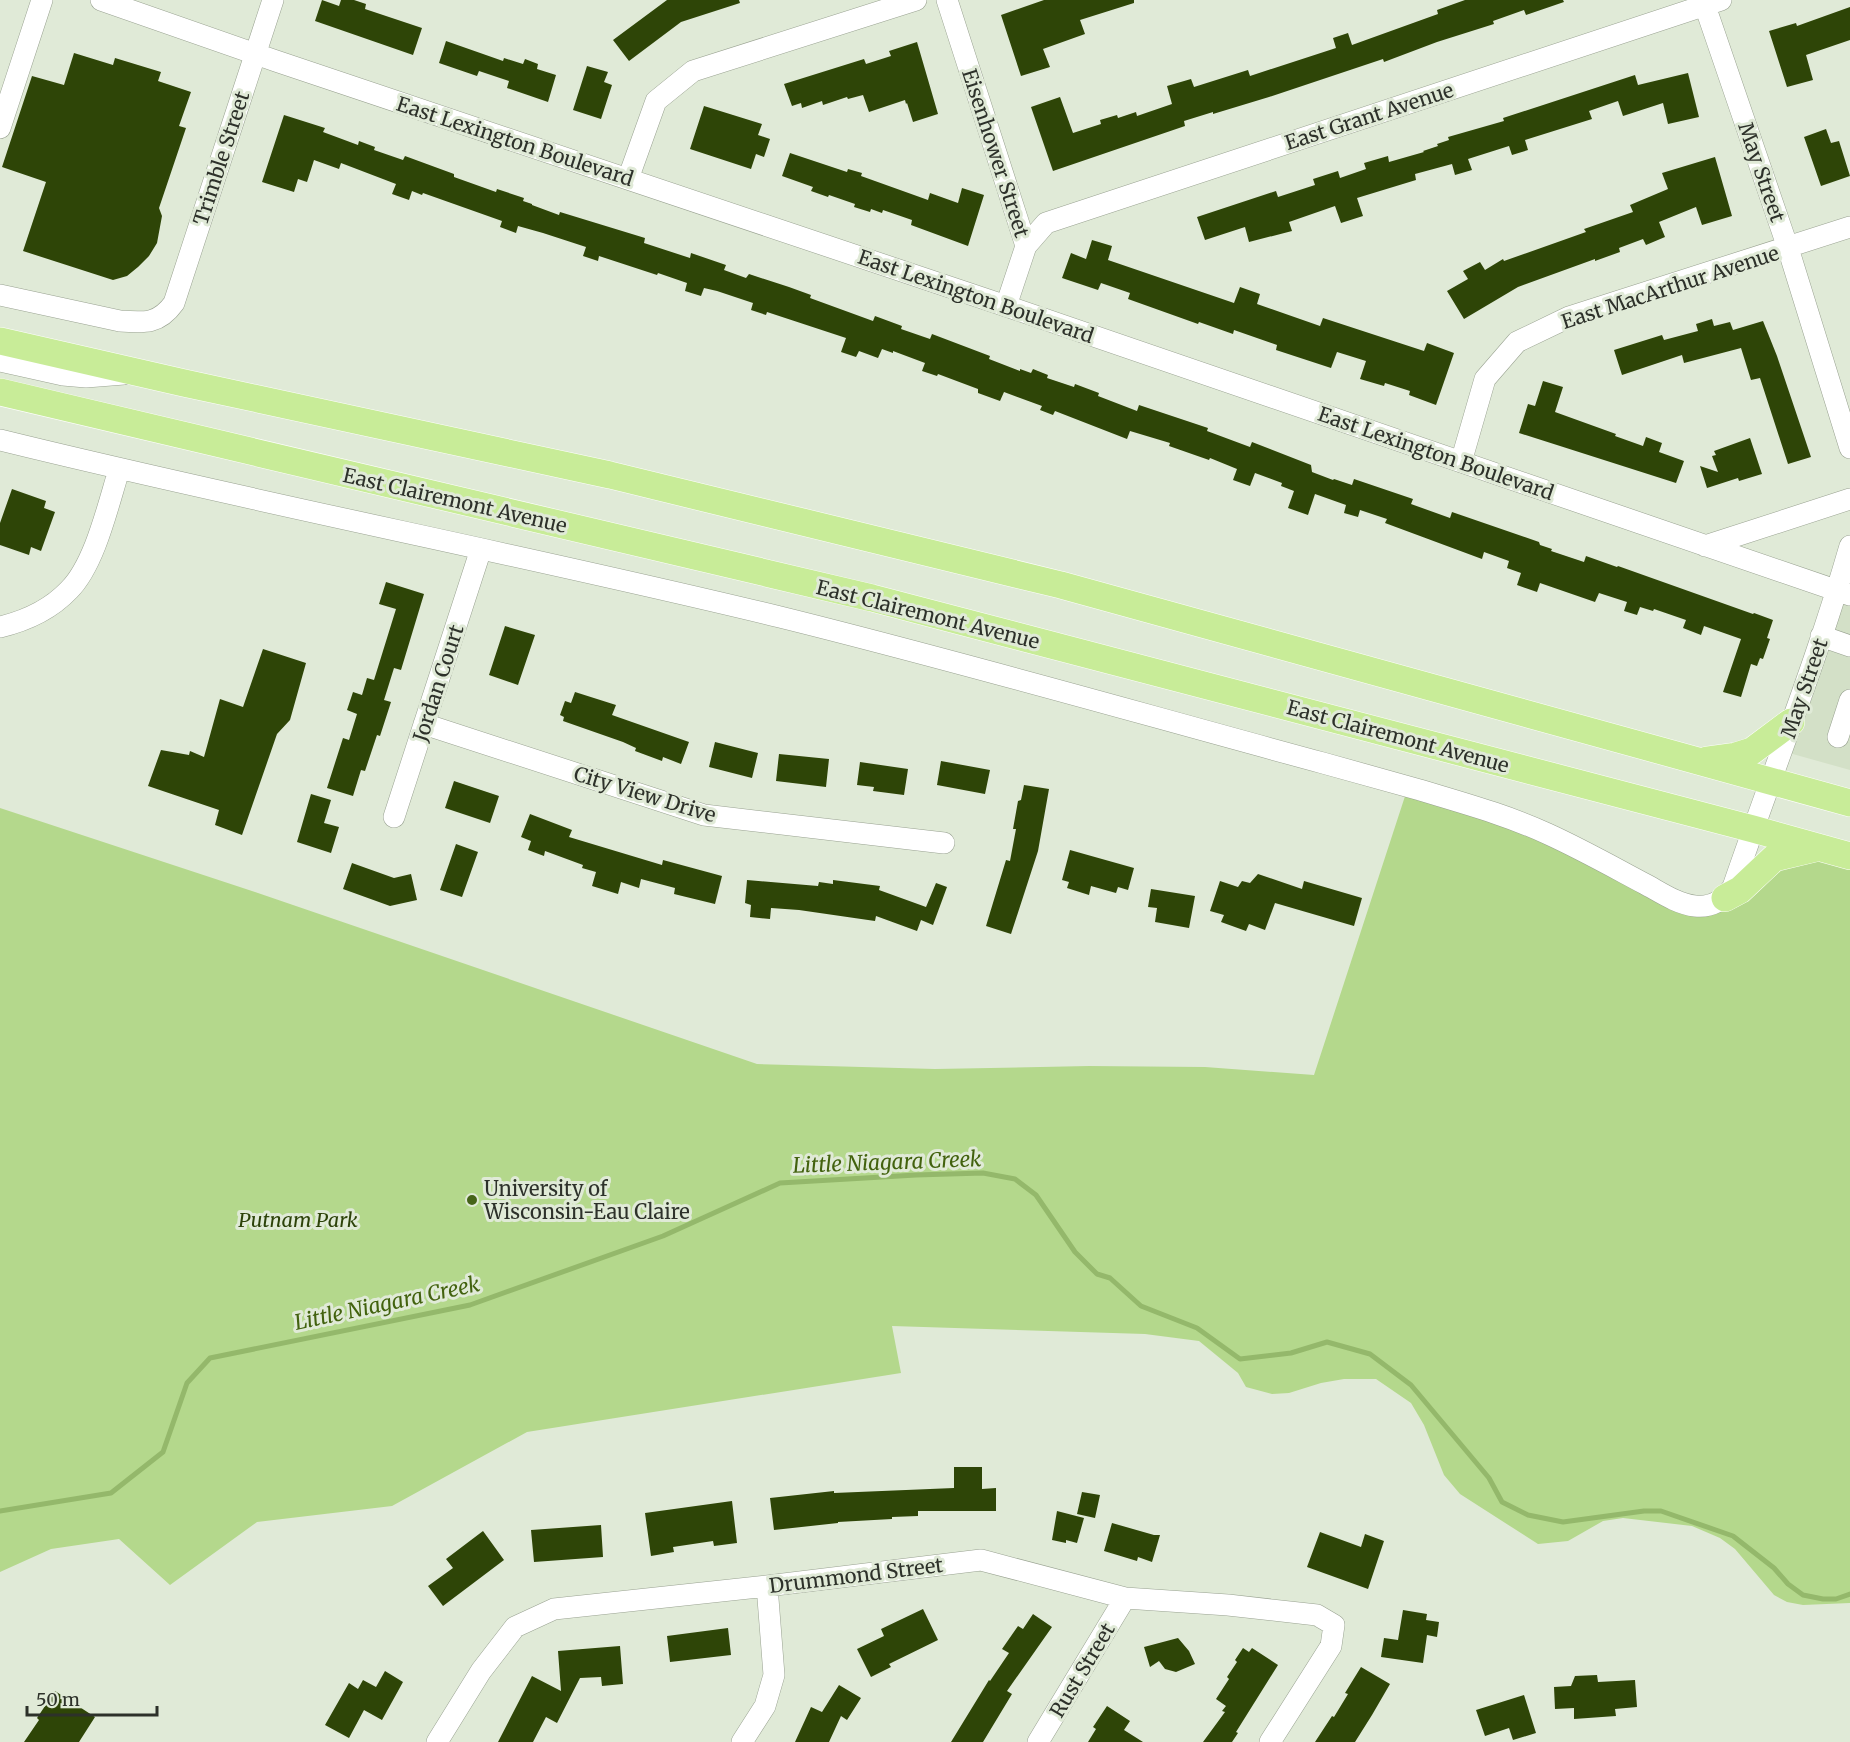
<svg xmlns="http://www.w3.org/2000/svg" width="1850" height="1742" viewBox="0 0 1850 1742" font-family="Merriweather,serif">
	<style>
		.built { fill: #d3e0c7 }
		.green { fill: #b4d88c }
		.lines { fill: none; stroke-linecap: round; stroke-linejoin: round }
		.stream { stroke: #94b86b; stroke-width: 5 }
		.building { fill: #2e4507 }
		.minor-casing { stroke: #99a291; stroke-width: 22 }
		.major-casing { stroke: #fff; stroke-width: 28 }
		.minor { stroke: #fff; stroke-width: 21 }
		.major { stroke: #c8ec98; stroke-width: 27 }
		.poi-dot { fill: #456418; stroke: #e0ead7; stroke-width: 2 }
		.labels { text-anchor: middle; dominant-baseline: central; stroke-width: 6; stroke-linejoin: round; paint-order: stroke }
		.street-label { font-size: 20px; fill: #2d312a; stroke: #e0ead7 }
		.poi-label { font-size: 20px; fill: #2d312a; stroke: #e0ead7; text-anchor: start }
		.park-label { font-size: 20px; font-style: italic; fill: #2c4209; stroke: #e0ead7 }
		.water-label { font-size: 21px; font-style: italic; fill: #42620e; stroke: #e0ead7 }
	</style>
	<rect width="100%" height="100%" fill="#e0ead7"/>
	<path class="built" d="M1837,590L1850,595V770L1782,751Z"/>
	<path class="green" d="M1408,787L1476,806L1694,906L1774,858L1850,857V1603L1803,1605L1787,1602L1774,1595L1735,1549L1720,1538L1692,1526L1623,1518L1603,1521L1568,1541L1538,1544L1460,1494L1444,1475L1424,1425L1411,1403L1376,1379H1344L1321,1383L1289,1393L1272,1394L1246,1387L1238,1373L1199,1341L1145,1334L892,1326L901,1373L527,1432L392,1506L257,1522L170,1585L119,1539L51,1549L0,1572V808L255,892L757,1064L935,1069L1089,1066L1205,1067L1314,1075Z"/>
	<g class="lines">
		<path class="stream" d="M0,1511L111,1493L163,1452L187,1383L210,1358L470,1305L663,1236L780,1183L916,1175L983,1173L1015,1179L1036,1195L1075,1252L1097,1274L1110,1278L1141,1306L1197,1328L1240,1359L1291,1353L1327,1342L1370,1354L1411,1385L1489,1478L1502,1502L1528,1515L1563,1522L1644,1511H1661L1733,1536L1774,1568L1788,1584L1803,1595L1823,1599H1836L1850,1594"/>
	</g>
	<path class="building" d="M322,0L339,6L341,0H354L366,4L365,9L422,28L413,55L315,21Z
		M667,0H739L740,3L681,22L629,61L613,40Z
		M1044,0H1134V3L1080,20L1085,34L1043,49L1050,67L1021,76L1001,15Z
		M1465,0H1563L1564,2L1526,15L1524,10L1493,21L1494,24L1437,42L1384,62L1383,59L1269,97L1213,114V112L1184,121L1185,126L1053,171L1031,107L1060,97L1073,133L1101,124L1100,120L1117,115L1118,118L1136,112L1137,116L1172,104L1167,86L1191,79L1194,87L1248,70L1250,76L1336,48L1333,38L1348,33L1352,45L1438,14L1437,10Z
		M1850,7V40L1806,55L1813,80L1787,87L1769,31L1796,23L1797,26Z
		M446,41L503,61L504,58L523,64L525,59L538,64L537,69L556,75L548,102L507,88L509,81L479,71L477,76L439,63Z
		M917,42L938,114L913,122L907,103L906,104L905,100L869,112L863,95L848,99L847,97L823,105L822,101L802,108L801,103L792,106L784,84L864,59L866,64L891,56L889,51Z
		M74,53L113,65L115,58L161,72L158,81L191,92L179,126L186,128L159,208L162,216L157,243L149,256L138,267L127,276L113,280L23,251L46,182L2,167L32,76L64,85Z
		M587,66L608,72L604,82L612,85L601,119L573,110Z
		M1688,73L1699,117L1668,124L1663,103L1623,116L1618,101L1589,111L1592,119L1525,140L1528,150L1512,155L1509,146L1468,159L1472,170L1455,175L1452,164L1415,174L1416,180L1357,198L1363,216L1341,223L1335,206L1289,222L1292,231L1249,242L1245,227L1205,240L1197,217L1276,191L1278,197L1315,185L1313,179L1338,171L1340,178L1366,169L1364,163L1388,156L1389,162L1424,152L1423,151L1438,146L1437,144L1449,140L1448,137L1504,121L1503,118L1635,75L1638,85Z
		M704,106L762,124L758,135L770,139L764,157L756,154L751,169L690,149Z
		M284,115L325,128L323,132L358,145L359,141L375,147L374,150L403,160L405,156L454,174V177L496,192L497,189L524,198L523,201L532,204V205L559,215L560,212L645,238L644,243L690,258L691,253L726,265L724,270L746,278L749,274L789,287L811,295L810,298L873,321L875,316L902,326L901,329L930,339L932,334L990,356L989,359L1020,371V369L1031,373L1033,369L1048,375L1047,378L1074,387L1075,384L1099,393L1098,396L1137,411L1139,405L1208,428L1207,431L1250,447L1252,442L1311,465L1312,472L1333,480L1334,479L1352,485L1354,479L1413,499L1411,504L1450,518L1452,512L1539,542L1540,545L1552,549L1551,551L1584,562L1586,556L1617,567L1618,566L1753,614L1754,613L1773,620L1767,638L1770,639L1763,659L1760,658L1757,666L1751,664L1741,697L1723,692L1741,639L1704,626L1701,635L1683,628L1686,620L1654,609L1653,611L1640,607L1637,615L1624,611L1627,602L1599,593L1595,602L1540,583L1537,592L1517,585L1521,573L1507,568L1509,561L1484,552L1482,559L1385,523L1387,519L1360,510L1358,517L1344,513L1346,505L1315,494L1308,515L1288,508L1294,491L1281,486L1282,483L1255,473L1250,486L1233,480L1237,469L1210,458L1209,460L1169,446L1170,443L1130,431L1127,439L1055,411L1053,415L1040,410L1042,406L1004,392L1000,401L978,393V389L938,374L937,376L922,371L925,363L893,351V353L882,349L878,358L859,351L856,357L841,352L846,338L767,312L766,315L751,310L753,303L717,291L704,288L701,296L685,291L687,283L658,273L657,275L599,256L598,261L583,256L586,247L543,233L518,226L516,233L500,227L502,221L423,193L422,195L412,191L409,200L392,194L396,184L341,163L339,169L314,160L307,182L298,179L294,192L262,182Z
		M1826,129L1831,143L1839,141L1850,176L1821,186L1804,137Z
		M790,153L847,172L848,169L862,173L861,176L928,200L930,193L958,203L962,188L984,195L968,246L911,225L912,220L883,210L882,213L871,209L870,212L854,207L855,204L829,195L828,197L811,191L813,187L782,176Z
		M1715,157L1732,216L1702,225L1696,207L1659,222L1665,237L1646,245L1643,239L1619,248L1620,252L1595,261V259L1518,287L1464,319L1447,291L1468,279L1463,271L1480,262L1485,270L1503,259L1504,261L1586,232L1584,229L1633,212L1630,205L1668,189L1662,173Z
		M1092,240L1112,246L1108,260L1234,303L1240,287L1260,294L1257,304L1320,326L1323,318L1424,351L1427,343L1454,353L1436,405L1409,395L1410,391L1385,383L1384,386L1360,379L1366,361L1337,352L1331,368L1276,350L1277,345L1234,330L1233,334L1199,322L1198,324L1128,299L1130,293L1101,283L1098,290L1062,278L1071,253L1086,259Z
		M1712,319L1714,326L1730,322L1733,330L1763,321L1777,356L1811,457L1788,464L1760,378L1751,380L1741,348L1684,363L1682,355L1622,375L1614,350L1662,335L1664,340L1698,331L1696,324Z
		M1543,381L1563,387L1555,412L1616,434L1615,436L1643,446L1646,437L1662,443L1659,452L1684,461L1676,483L1519,433L1528,404L1535,406Z
		M1750,438L1762,474L1739,481L1738,478L1707,488L1700,466L1718,472L1712,456L1716,455L1714,451Z
		M12,489L46,501L44,508L55,512L41,551L31,547L29,555L0,545V523Z
		M386,582L424,594L401,670L394,668L384,700L391,702L380,736L377,735L365,771L361,770L353,796L327,788L343,738L349,740L357,714L347,710L353,692L362,695L367,678L374,680L396,609L379,604Z
		M505,626L535,635L518,685L489,675Z
		M263,649L306,663L290,720L277,734L242,835L215,825L219,810L148,786L161,750L189,755L190,751L204,757L220,699L243,707Z
		M575,692L616,705L612,715L689,742L681,764L663,757L662,761L635,751L636,748L623,742L563,721L564,717L560,715L565,701L571,703Z
		M715,742L758,753L752,778L709,767Z
		M779,754L829,759L826,787L776,781Z
		M941,761L990,770L985,794L937,785Z
		M860,762L908,769L904,795L873,791L874,787L857,785Z
		M454,781L499,796L490,823L445,808Z
		M1024,785L1049,789L1038,851L1011,934L986,926L1006,860L1010,861L1016,829H1013L1018,801L1021,800Z
		M311,794L331,800L324,823L339,827L331,853L297,842Z
		M530,814L572,830L569,837L662,865L663,860L722,876L715,904L674,894L675,888L641,879L639,888L621,882L618,894L592,886L596,872L582,868L583,865L545,851L544,856L528,850L531,841L521,837Z
		M456,844L478,852L462,897L440,890Z
		M1070,850L1134,868L1128,890L1118,887L1116,893L1091,886L1089,895L1067,888L1069,882L1062,880Z
		M352,863L394,878L411,874L417,900L390,906L343,889Z
		M1258,874L1302,889L1304,881L1362,898L1354,926L1275,903L1265,930L1249,924L1246,931L1221,922L1224,915L1210,911L1220,881L1238,887L1242,881L1250,883Z
		M747,880L818,886L819,882L833,884V880L880,886L879,890L926,907L936,883L947,887L933,925L921,920L917,931L876,916L875,921L799,910L771,908L770,919L750,917L751,905L745,903Z
		M1151,889L1195,896L1189,928L1155,922L1157,908L1148,907Z
		M954,1467H982V1489L996,1488V1511H918V1516L892,1517V1519L838,1522V1523L774,1530L770,1498L834,1491V1493L954,1488Z
		M1082,1492L1100,1495L1095,1518L1077,1514Z
		M732,1501L737,1543L714,1546L713,1541L673,1547L674,1552L651,1556L645,1513Z
		M1057,1511L1084,1518L1077,1543L1066,1540V1543L1052,1540Z
		M1112,1523L1154,1535H1160L1152,1562L1138,1557L1137,1561L1104,1551Z
		M601,1525L603,1557L534,1562L531,1530Z
		M483,1531L504,1560L443,1606L428,1586L453,1568L446,1559Z
		M1320,1532L1361,1547L1365,1534L1384,1541L1368,1589L1307,1567Z
		M923,1609L938,1640L889,1664L891,1667L871,1677L857,1649L884,1636L881,1629Z
		M1403,1610L1427,1614L1426,1620L1439,1622L1437,1637L1427,1635L1423,1663L1381,1657L1384,1638L1398,1640Z
		M1033,1614L1052,1627L1007,1691L1012,1694L983,1742H951L989,1680L990,1681L1009,1653L1002,1649L1018,1626L1023,1629Z
		M728,1628L731,1655L670,1662L667,1636Z
		M1178,1638L1189,1651L1195,1664L1176,1672L1165,1669L1159,1661L1150,1667L1144,1647Z
		M620,1646L623,1684L602,1686L601,1677L580,1678L557,1723L546,1717L533,1742H498L532,1676L561,1691L558,1651Z
		M1243,1648L1249,1652L1252,1648L1278,1665L1236,1732L1238,1733L1232,1742H1203L1225,1712L1222,1711L1226,1706L1216,1699L1229,1679L1227,1677L1237,1662L1235,1660Z
		M1361,1667L1390,1684L1372,1715L1355,1742H1315L1332,1716L1334,1717L1348,1694L1345,1693Z
		M385,1671L403,1682L382,1720L364,1710L349,1738L325,1725L349,1683L358,1689L363,1680L376,1687Z
		M1597,1675L1598,1682L1635,1680L1637,1707L1615,1709L1616,1716L1574,1719V1708L1555,1709L1554,1687L1571,1686L1575,1676Z
		M839,1685L861,1698L847,1720L841,1716L829,1742H795L811,1707L822,1712Z
		M55,1691L95,1717L79,1742H24L39,1720L37,1718Z
		M1524,1695L1536,1733L1513,1740L1509,1728L1485,1736L1476,1710Z
		M1107,1706L1130,1721L1124,1730L1143,1742H1088L1096,1729L1093,1727Z"/>
	<g class="lines">
		<g class="minor-casing">
			<path id="minor" d="M101,0L276,61L1006,306L1850,595
				M947,0L1026,246L1006,306
				M1703,0L1788,248L1850,448
				M0,128L42,0
				M628,179L656,101L693,71L916,0
				M1026,246L1046,223L1721,0
				M0,295L120,321C145,323 159,324 174,303L273,0
				M0,361L63,375L86,377L124,374
				M0,440C259,504 521,554 780,617C962,662 1142,714 1323,763C1356,772 1388,781 1420,790C1463,803 1507,815 1548,834C1581,849 1613,867 1645,884C1660,892 1677,904 1695,906C1711,908 1724,900 1733,887C1772,773 1817,661 1850,546
				M1461,462L1485,379L1517,342L1569,317L1850,227
				M1705,546L1850,499
				M0,627C25,621 51,609 69,590C95,564 108,505 119,470
				M1821,636L1850,646
				M424,724L704,815L944,843
				M1838,737L1850,700
				M394,817L481,549
				M437,1742L481,1671L515,1627L554,1609L767,1586L981,1560L1125,1598L1228,1605L1317,1615L1334,1625L1331,1646L1270,1742
				M742,1742L765,1706L774,1675L767,1586
				M1038,1742L1125,1598"/>
		</g>
		<g class="major-casing">
			<path id="major" d="M0,341L184,383L610,475L1061,585L1850,803
				M0,392L872,598L1753,829L1850,856
				M1707,760L1736,756L1752,751L1791,722
				M1725,898L1740,890L1774,858L1816,848"/>
		</g>
		<use href="#minor" class="minor"/>
		<use href="#major" class="major"/>
	</g>
	<circle class="poi-dot" cx="472" cy="1200" r="6"/>
	<g class="labels">
		<g class="street-label">
			<text transform="translate(1369 116) rotate(-18)">East Grant Avenue</text>
			<text transform="translate(515 141) rotate(18)">East Lexington Boulevard</text>
			<text transform="translate(996 153) rotate(72)">Eisenhower Street</text>
			<text transform="translate(221 158) rotate(-72)">Trimble Street</text>
			<text transform="translate(1762 172) rotate(71)">May Street</text>
			<text transform="translate(1670 287) rotate(-18)">East MacArthur Avenue</text>
			<text transform="translate(976 296) rotate(19)">East Lexington Boulevard</text>
			<text transform="translate(1436 453) rotate(19)">East Lexington Boulevard</text>
			<text transform="translate(455 500) rotate(13)">East Clairemont Avenue</text>
			<text transform="translate(928 614) rotate(14)">East Clairemont Avenue</text>
			<text transform="translate(438 683) rotate(-72)">Jordan Court</text>
			<text transform="translate(1804 688) rotate(-71)">May Street</text>
			<text transform="translate(1398 736) rotate(15)">East Clairemont Avenue</text>
			<text transform="translate(645 794) rotate(17)">City View Drive</text>
			<text transform="translate(856 1575) rotate(-7)">Drummond Street</text>
			<text transform="translate(1082 1670) rotate(-59)">Rust Street</text>
		</g>
		<g class="poi-label">
			<text x="484" y="1188">University of<tspan x="484" dy="23">Wisconsin-Eau Claire</tspan></text>
		</g>
		<g class="park-label">
			<text x="298" y="1219">Putnam Park</text>
		</g>
		<g class="water-label">
			<text transform="translate(887 1162) rotate(-2)">Little Niagara Creek</text>
			<text transform="translate(387 1303) rotate(-12)">Little Niagara Creek</text>
		</g>
	</g>
	<path d="M27 1706v9h130v-9" fill="none" stroke="#2d312a" stroke-width="3"/>
	<text x="36" y="1706" font-size="18" fill="#2d312a" stroke="#e0ead7" stroke-width="4.5" paint-order="stroke">50 m</text>
</svg>
